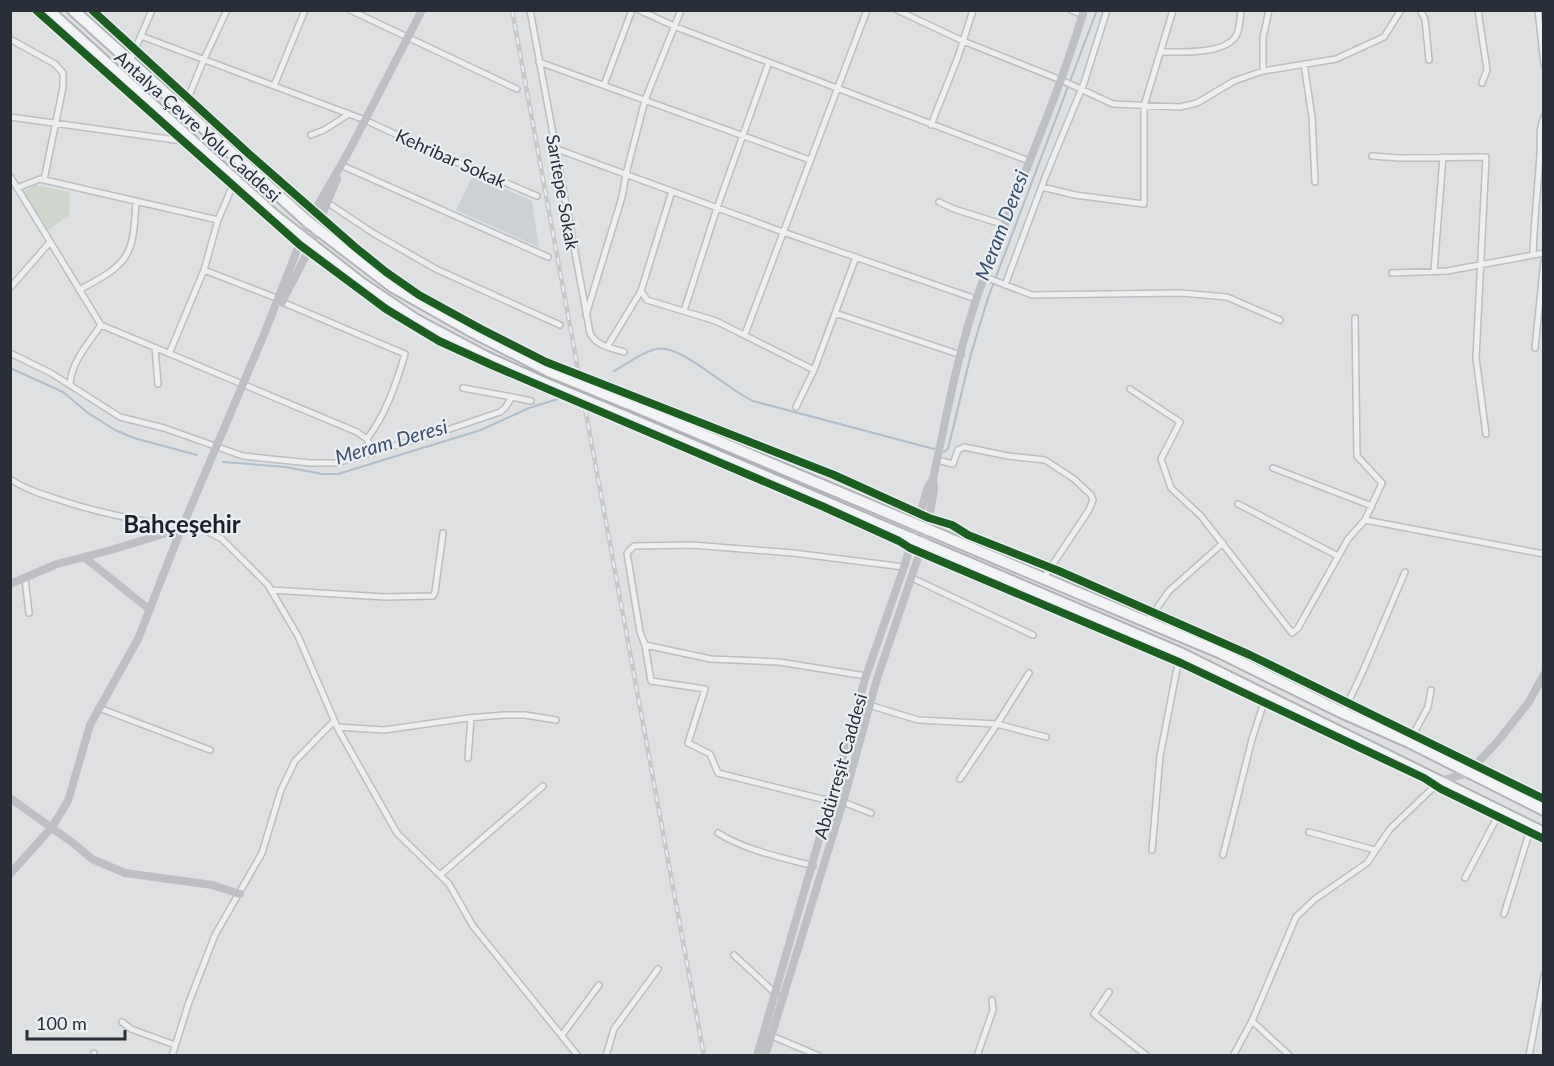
<svg xmlns="http://www.w3.org/2000/svg" width="1554" height="1066" viewBox="0 0 1554 1066" font-family="Lato,sans-serif">
	<style>
		.built { fill: #cdd0d5 }
		.green { fill: #cfd6ce }
		.lines { fill: none; stroke-linecap: round; stroke-linejoin: round }
		.stream { stroke: #afbecb; stroke-width: 2 }
		.street-casing { stroke: #bcbec0; stroke-width: 8 }
		.highway-casing { stroke: #b1b3b7; stroke-width: 14 }
		.street { stroke: #edeeef; stroke-width: 5 }
		.secondary { stroke: #bdbfc3; stroke-width: 8 }
		.highway { stroke: #f2f3f4; stroke-width: 10 }
		.rail-casing { stroke: #c7c8ca; stroke-width: 4.5 }
		.rail { stroke: #ebeff3; stroke-width: 2; stroke-dasharray: 7; stroke-linecap: butt }
		.highway-bridge-casing { stroke: #b1b3b7; stroke-width: 14; stroke-linecap: butt }
		.highway-bridge { stroke: #f2f3f4; stroke-width: 10 }
		.cycleway-casing { stroke: #ebeff3; stroke-width: 11 }
		.cycleway { stroke: #1b5e20; stroke-width: 8 }
		.labels { text-anchor: middle; dominant-baseline: central; stroke-width: 4.5; stroke-linejoin: round; paint-order: stroke }
		.street-label { font-size: 18px; fill: #282f39; stroke: #ebeff3 }
		.water-label { font-size: 20px; font-style: italic; fill: #374f68; stroke: #ebeff3 }
		.district-label { font-size: 24px; font-weight: bold; fill: #1a202a; stroke: #ebeff3 }
	</style>
	<rect width="100%" height="100%" fill="#dee0e2"/>
	<path class="built" d="M473,175L532,201L539,247L456,210Z"/>
	<path class="green" d="M35,185L70,192L69,215L48,230L24,192Z"/>
	<g class="lines">
		<path class="stream" d="M10,368L63,392L88,413L115,430L134,438L197,455
			M614,371C627,364 642,352 656,349C681,343 727,390 753,401L934,449
			M944,452L948,449L971,354L988,298L1097,10
			M223,462L286,467L322,474H338L481,430L529,408L561,398"/>
		<g class="street-casing">
			<path id="street" d="M350,10L517,89
				M530,10L590,333C596,346 611,348 624,352
				M639,10L676,27L1029,161
				M897,10L963,41L1061,80L1113,104L1180,107L1197,103L1234,81L1263,71L1336,59L1384,37L1401,10
				M1071,10L1083,15
				M1420,10L1425,19L1429,60
				M1478,10L1487,70L1482,83
				M1538,10L1544,64
				M141,36L365,120L440,155L537,196
				M10,39L55,64L63,73V87L44,180
				M1160,52C1179,52 1228,55 1237,34C1240,27 1240,18 1241,10
				M130,61L152,10
				M539,62L810,160
				M1304,64L1312,117L1315,182
				M1263,71V38L1269,10
				M604,85L632,10
				M274,86L305,10
				M184,108L204,59L227,10
				M10,117L190,142
				M931,125L958,57L973,10
				M311,135L324,130L349,114
				M554,148L783,232L976,299
				M1372,156L1400,158L1486,157L1476,358L1486,434
				M343,166L548,257
				M10,176L101,325L357,432L367,439L373,453
				M1042,187L1075,195L1144,204V106L1173,10
				M17,188L40,179L218,220
				M672,191L641,291L647,300L716,321L814,370
				M939,202L954,209L1005,225
				M328,203L373,233L436,269L560,325
				M1533,255C1534,221 1538,188 1540,154C1541,141 1538,130 1544,117
				M204,270L279,299
				M1434,271L1443,157
				M1392,273L1447,271L1544,253
				M985,277L1032,295L1181,293L1227,297L1280,320
				M1005,285L1046,175L1084,83L1107,10
				M10,288L50,242
				M79,290C99,279 125,268 131,244C135,231 135,215 136,201
				M282,302L405,354C396,384 386,414 367,439
				M684,311L717,208L769,62
				M835,313L961,355
				M586,315L622,197L626,174L645,100L681,10
				M1355,318L1357,456L1382,483L1365,520
				M745,334L867,10
				M607,347L641,291
				M155,348L158,384
				M1535,348L1544,261
				M10,353L51,373L120,417L164,428L243,456L310,463H336L438,433L500,412L505,408L512,397L463,388
				M169,354L204,270L218,220L235,180
				M70,385C71,362 88,344 101,325
				M1130,389L1180,422L1161,459L1171,488L1201,516L1292,633L1298,628L1348,539L1365,520L1544,554
				M512,397L531,401
				M796,407L814,370L856,257
				M937,460L953,464L958,450L964,447L1008,456L1045,460L1074,479L1091,495L1093,500L1089,510L1043,579
				M1273,468L1372,506
				M10,479C25,489 41,494 57,499C98,513 139,521 181,527
				M1238,504L1338,556
				M186,521L222,539L268,585L298,636L338,729L397,833L449,884L473,926L578,1056
				M25,578L29,613
				M912,578L1033,635
				M271,590L385,597L433,596L435,592L443,533
				M1147,622L1169,591L1223,543
				M645,645L651,681L705,689L688,743L710,754L718,773L830,801
				M866,676L779,662L711,659L645,645L640,632L627,553L634,546L692,545L793,553L904,567
				M869,705L918,720L997,724L1029,673
				M99,708L210,750
				M1343,713L1363,671L1405,572
				M337,727L384,730L468,718L504,715H525L556,720
				M1409,742L1428,707L1431,690
				M468,758L471,718
				M960,779L997,724L1046,737
				M843,802L871,813
				M1309,832L1375,850
				M718,833C747,851 781,857 813,866
				M1152,850L1160,756L1180,653
				M1223,855L1252,739L1266,696
				M440,875L543,786
				M1465,878L1500,812
				M1504,914L1531,827
				M734,955L776,994
				M1109,992L1094,1014L1147,1056
				M1252,1021L1290,1056
				M122,1022L131,1029L175,1045
				M562,1035L599,985
				M772,1036L819,1056
				M93,1056L94,1053
				M172,1056L189,1002L215,935L262,853L281,790L295,761L334,721
				M606,1056L614,1029L658,969
				M977,1056L993,1010L992,1000
				M1233,1056L1252,1021L1296,917L1315,899L1367,863L1390,829L1440,781
				M1529,1056L1544,976"/>
		</g>
		<g class="highway-casing">
			<path id="highway" d="M48,10L274,215L361,283L416,320L486,357L544,383
				M73,10L308,222L393,287L469,330L549,371
				M627,403L1221,653L1343,713L1409,742L1544,810
				M624,416L1180,653L1544,833"/>
		</g>
		<use href="#street" class="street"/>
		<path class="secondary" d="M282,302L312,244L316,229L337,179
			M84,557L150,610
			M10,584L57,564L111,550L183,528
			M1440,781L1468,773L1498,741L1529,702L1544,674
			M10,798L73,843L92,859L125,873L212,885L240,894
			M10,874L52,827L68,801L90,725L138,639L178,537L265,332L308,222L348,153L422,10
			M757,1056L866,676L904,567L928,487L933,479
			M765,1056L843,802L877,679L927,531L934,489L933,479C946,419 957,356 977,297C1011,201 1055,108 1084,10"/>
		<use href="#highway" class="highway"/>
		<g class="rail-casing">
			<path id="rail" d="M512,10L704,1056"/>
		</g>
		<use href="#rail" class="rail"/>
		<g class="highway-bridge-casing">
			<path id="highway-bridge" d="M549,371L627,403
				M544,383L624,416"/>
		</g>
		<use href="#highway-bridge" class="highway-bridge"/>
		<g class="cycleway-casing">
			<path id="cycleway" d="M36,10L300,245L386,309L439,341L494,366L824,507L899,541L910,548L1181,663L1424,778L1441,789L1544,839
				M92,10L249,154L355,247L386,272L419,295L481,329L546,362L834,475L929,518L952,525L968,535L1059,571L1250,655L1544,799"/>
		</g>
		<use href="#cycleway" class="cycleway"/>
	</g>
	<g class="labels">
		<g class="street-label">
			<text transform="translate(198 126) rotate(42)">Antalya Çevre Yolu Caddesi</text>
			<text transform="translate(451 158) rotate(24)">Kehribar Sokak</text>
			<text transform="translate(563 192) rotate(80)">Sarıtepe Sokak</text>
			<text transform="translate(840 766) rotate(-74)">Abdürreşit Caddesi</text>
		</g>
		<g class="water-label">
			<text transform="translate(1001 225) rotate(-69)">Meram Deresi</text>
			<text transform="translate(391 441) rotate(-16)">Meram Deresi</text>
		</g>
		<g class="district-label">
			<text x="182" y="523">Bahçeşehir</text>
		</g>
	</g>
	<rect width="1554" height="1066" fill="none" stroke="#282f39" stroke-width="24"/>
	<path d="M27 1030v9h98v-9" fill="none" stroke="#282f39" stroke-width="3"/>
	<text x="36" y="1030" font-size="18" fill="#282f39" stroke="#ebeff3" stroke-width="4.5" paint-order="stroke">100 m</text>
</svg>
